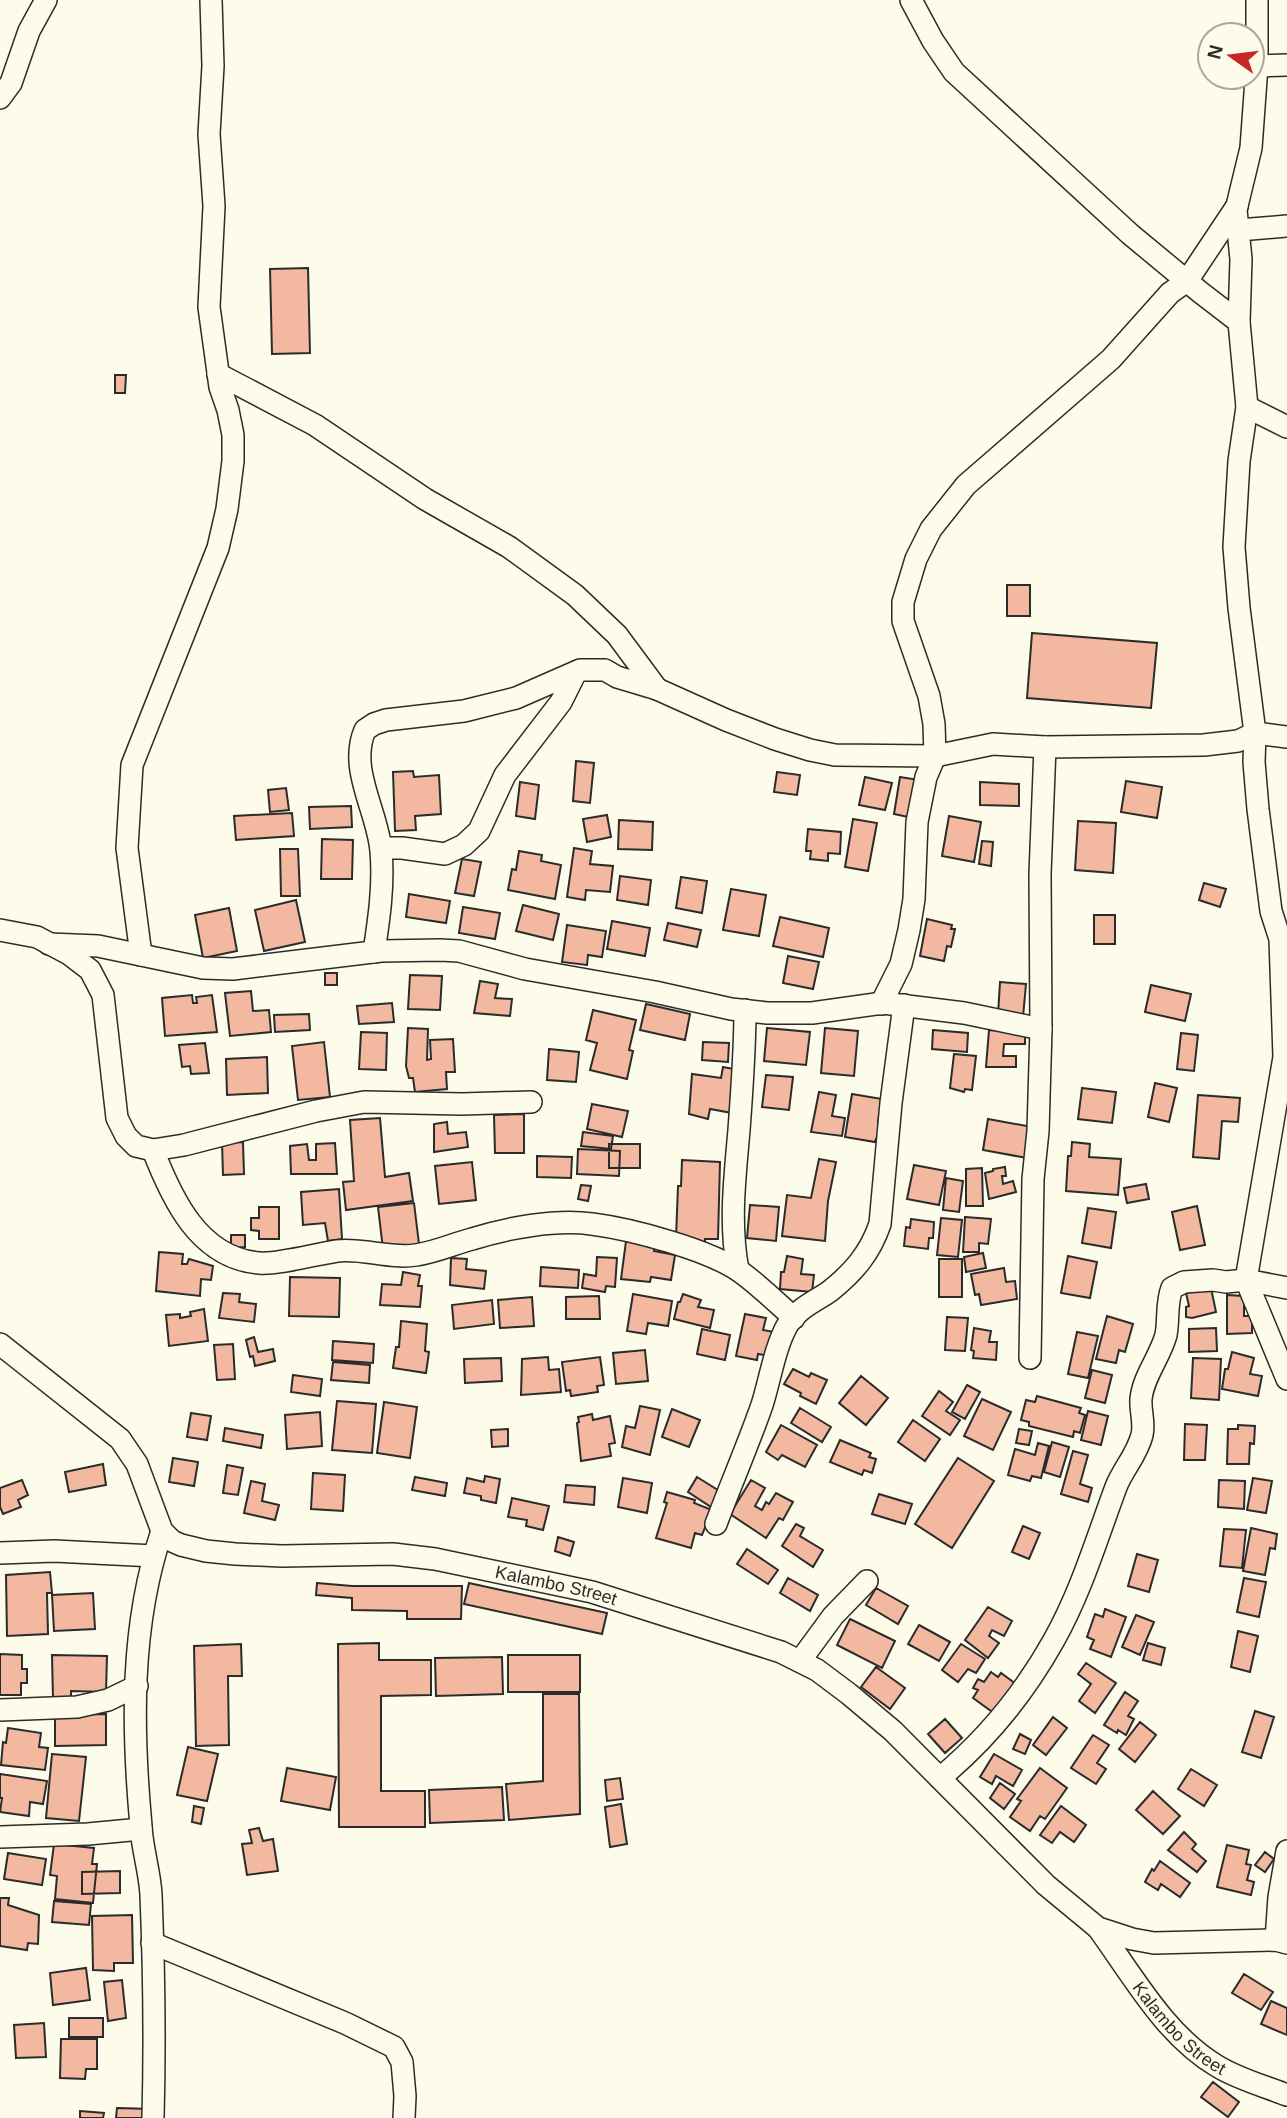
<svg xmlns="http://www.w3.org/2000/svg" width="1287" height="2118" viewBox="0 0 1287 2118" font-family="Arial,sans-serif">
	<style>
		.building { fill: #f2b8a0; stroke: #2b2b2b; stroke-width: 2 }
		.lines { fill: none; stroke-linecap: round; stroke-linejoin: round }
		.minor-casing { stroke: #2b2b2b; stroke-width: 24 }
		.minor { stroke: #fdfbea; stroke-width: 21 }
		.labels { text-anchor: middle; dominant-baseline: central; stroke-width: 5; stroke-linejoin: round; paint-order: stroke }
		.street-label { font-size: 18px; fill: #2b2b2b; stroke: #fdfbea }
	</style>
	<rect width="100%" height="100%" fill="#fdfbea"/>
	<path class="building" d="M308,268L310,353L272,354L270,269Z
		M115,375H126L125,393H115Z
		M1007,585H1030V616H1007Z
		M1032,633L1157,643L1151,708L1027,698Z
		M576,761L594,763L590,803L573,801Z
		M413,771L414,777L439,775L441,814L415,816L416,830L395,831L393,772Z
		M777,772L800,775L797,795L774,792Z
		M865,777L892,783L885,810L859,805Z
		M900,777L919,780L913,818L894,814Z
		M1126,781L1162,787L1157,818L1121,812Z
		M520,782L539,785L535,819L516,816Z
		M980,782L1019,784V806L980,805Z
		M286,788L289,810L270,812L268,790Z
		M351,806L352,827L310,829L309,807Z
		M292,813L294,836L236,840L234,816Z
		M607,815L611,837L587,842L583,819Z
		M949,816L981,822L974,862L942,856Z
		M853,819L877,823L868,871L845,867Z
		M619,820L653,822L652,850L618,849Z
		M1078,821L1116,823L1113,873L1075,870Z
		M808,829L841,832L840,854L828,853V861L810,859L811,851H806Z
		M322,839L353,840L352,879H321Z
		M982,841L993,842L991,866L979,864Z
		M574,848L592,851L590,864L613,866L610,892L586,890L585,900L567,897Z
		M280,849H298L300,896H281Z
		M519,851L542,855L541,861L561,865L555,899L508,890L512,869L516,870Z
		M462,859L481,862L474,896L455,893Z
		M620,876L651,880L648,905L617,900Z
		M681,877L707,881L702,913L676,908Z
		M1204,883L1226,889L1220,907L1199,900Z
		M731,889L766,895L759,936L723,930Z
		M409,894L450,901L446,923L406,917Z
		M296,900L305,942L264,951L255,910Z
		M523,905L559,914L553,940L516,931Z
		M463,907L500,913L495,939L459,933Z
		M229,908L237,951L203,958L195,915Z
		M1094,915H1115V944H1094Z
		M780,917L829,928L823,957L773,946Z
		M927,919L952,925L951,929H955L951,947L947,946L944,961L920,956Z
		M612,921L650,928L645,956L607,949Z
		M668,923L701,930L697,947L664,940Z
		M567,925L606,931L602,957L588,955L587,965L562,962Z
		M788,956L819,962L813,989L783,983Z
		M325,973H337V985H325Z
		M410,975L442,976L440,1010L408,1009Z
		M480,981L498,984L495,998L512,999L510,1016L474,1013Z
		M1000,982L1026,984L1023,1017L998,1015Z
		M1151,985L1191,994L1185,1021L1145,1012Z
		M251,991L253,1011L269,1010L271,1032L230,1036L225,993Z
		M192,995L193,1003H197L196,997L212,995L217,1032L165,1036L162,998Z
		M392,1003L394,1022L359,1024L357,1006Z
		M646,1004L690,1014L685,1040L640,1030Z
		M593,1010L636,1020L629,1050L633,1051L627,1079L590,1070L597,1043L586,1040Z
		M309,1014L310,1030L275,1032L274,1015Z
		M408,1028L428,1029L427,1060L431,1059L430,1040L453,1039L455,1072H446L447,1089L415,1092L413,1078H409L406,1066Z
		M767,1028L810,1032L806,1065L764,1061Z
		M825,1028L858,1031L854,1076L821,1073Z
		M933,1030L968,1033L967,1052L932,1049Z
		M989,1030L1025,1031V1044H1004L1003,1056H1016V1067H986Z
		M361,1032L387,1033L386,1070L359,1069Z
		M1181,1033L1198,1035L1194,1071L1177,1069Z
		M324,1042L330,1097L298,1100L292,1046Z
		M703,1042L729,1043L728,1062L702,1060Z
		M205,1043L209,1073L191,1074L190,1066L182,1067L179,1045Z
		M549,1049L579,1052L576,1082L547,1080Z
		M954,1054L976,1056L972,1090L965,1089L964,1092L950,1088Z
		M267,1057L268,1093L227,1095L226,1059Z
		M723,1067L739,1070L732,1113L710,1109L708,1119L689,1114L692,1074L721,1078Z
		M766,1075L793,1077L789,1110L762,1107Z
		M1155,1083L1177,1088L1169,1122L1148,1117Z
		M1082,1088L1116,1092L1112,1123L1078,1119Z
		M819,1092L836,1095L832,1116L845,1118L842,1136L811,1132Z
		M852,1094L882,1099L878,1122L886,1124L882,1140L876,1139L875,1142L845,1137Z
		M1198,1095L1240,1098L1238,1122L1222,1121L1219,1159L1193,1157Z
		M592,1104L628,1111L622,1137L587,1129Z
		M524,1114V1153H495L494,1115Z
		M380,1118L385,1177L409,1173L413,1201L346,1210L343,1182L354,1181L350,1120Z
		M988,1119L1032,1127L1027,1158L983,1150Z
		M447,1122L448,1134L466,1132L468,1147L434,1152V1124Z
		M583,1132L613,1136L611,1149L581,1146Z
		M243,1142L244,1174L223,1175L222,1143Z
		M1072,1142L1090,1144L1089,1157L1121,1159L1118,1195L1066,1191L1068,1156H1071Z
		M335,1143L337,1174H291L290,1146L307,1144L309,1160H316V1144Z
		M609,1144H640V1168H609Z
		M578,1149L620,1151L619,1176L577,1174Z
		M537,1156L572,1157L571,1178L537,1177Z
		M819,1159L836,1162L828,1201L825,1241L782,1236L787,1195L811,1198Z
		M682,1160L720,1162L718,1239H705V1244L676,1238L678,1186H681Z
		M472,1162L476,1200L439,1204L435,1166Z
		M914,1165L946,1171L939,1205L907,1199Z
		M1005,1167L1006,1176H1002L1003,1184L1013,1181L1016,1192L989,1199L985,1173L993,1171V1169Z
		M982,1168L983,1206H966V1169Z
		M946,1178L963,1181L959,1212L943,1210Z
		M1146,1184L1149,1199L1127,1203L1124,1188Z
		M581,1185L591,1186L588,1201L578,1199Z
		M339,1189L342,1239L328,1241L325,1223L303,1225L301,1192Z
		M414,1203L419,1244L383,1249L378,1207Z
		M750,1205L779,1207L776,1241L747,1238Z
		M1197,1206L1205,1245L1180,1250L1172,1212Z
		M259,1207H279V1239H259V1231L251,1230V1218H259Z
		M1088,1208L1116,1212L1111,1248L1082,1243Z
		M965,1217L991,1219L988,1244L979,1243V1252H963Z
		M941,1218L962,1220L958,1257L937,1255Z
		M911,1219L934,1222L933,1238H929L928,1249L904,1246L906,1227L910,1228Z
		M231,1235H245V1247L231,1248Z
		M626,1241L655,1244L654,1251L675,1255L671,1280L651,1277L650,1282L621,1279Z
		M159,1252L183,1254L182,1264H187L189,1259L213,1266L211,1280L201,1279L200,1296L156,1291Z
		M983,1253L986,1268L966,1272L964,1257Z
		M787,1256L803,1259L801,1274L814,1275L812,1292L780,1289L781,1272H784Z
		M1068,1256L1097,1262L1090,1298L1061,1293Z
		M597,1257L617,1258L615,1287L606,1286L605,1292L582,1288L584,1274L596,1276Z
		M451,1258L467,1259L466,1269L486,1271L484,1289L450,1285Z
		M939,1259H962V1297H939Z
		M541,1267L579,1270L578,1288L540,1286Z
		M1004,1268L1006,1282L1015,1281L1017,1299L981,1305L979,1294L975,1295L971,1274Z
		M403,1272L420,1275L418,1286H422L420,1307L380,1305L382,1284L401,1285Z
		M290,1277L340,1278L339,1317L289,1316Z
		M1211,1288L1216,1312L1192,1318L1186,1317V1307L1189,1306L1186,1293Z
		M223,1293L240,1294L239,1302L256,1304L254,1322L219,1318Z
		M633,1294L672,1301L668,1326L648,1323L646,1334L627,1331Z
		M683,1294L701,1300L698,1307L714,1310L710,1328L674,1319L678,1302H680Z
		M1227,1295L1244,1296V1316H1252V1333L1227,1334Z
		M599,1296L600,1319H566V1297Z
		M532,1297L534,1326L500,1328L498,1300Z
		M492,1300L494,1324L454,1329L452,1305Z
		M204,1309L208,1341L169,1346L166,1315L180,1314V1318L191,1316L190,1312Z
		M745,1314L766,1318L763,1330L774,1332L770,1356L758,1354L757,1360L736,1356Z
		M1107,1316L1133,1324L1125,1352L1119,1350L1116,1363L1096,1359Z
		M947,1317L968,1318L965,1351L945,1350Z
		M401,1321L427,1324L425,1351L429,1352L426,1373L393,1368L396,1347H399Z
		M974,1328L991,1331L989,1342H997L996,1360L973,1358L974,1351L971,1350Z
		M1216,1328L1217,1351L1189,1352V1329Z
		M702,1329L730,1335L725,1360L697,1354Z
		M1077,1332L1098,1336L1088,1378L1068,1374Z
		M254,1337L258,1352L273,1349L275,1361L255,1366L253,1356L250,1357L246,1340Z
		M333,1341L374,1344L373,1363L332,1360Z
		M233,1344L235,1379L217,1380L214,1345Z
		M645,1350L648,1381L616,1384L613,1353Z
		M1232,1352L1254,1358L1250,1374L1262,1376L1258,1396L1222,1389L1225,1369H1228Z
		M548,1357L549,1370L559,1369L561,1392L521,1395L522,1359Z
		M600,1357L604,1385L597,1386L598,1392L571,1396L570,1390L566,1391L562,1362Z
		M501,1358L502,1381L465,1383L464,1359Z
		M1193,1358L1221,1359L1219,1400L1191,1398Z
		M333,1362L370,1365L369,1383L331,1380Z
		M793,1369L809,1377L811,1373L827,1380L816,1404L800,1396L801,1393L784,1384Z
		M1092,1370L1112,1375L1105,1403L1085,1398Z
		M293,1375L322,1379L320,1396L291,1392Z
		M861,1376L888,1398L866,1425L839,1403Z
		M967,1385L980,1392L965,1419L952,1412Z
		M939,1391L953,1402L946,1411L960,1420L950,1435L922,1416Z
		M1037,1396L1081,1408L1079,1413L1085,1415L1080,1433L1074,1431L1073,1437L1029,1426V1422L1021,1420L1026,1400L1035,1402Z
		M982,1399L1011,1412L993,1450L964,1436Z
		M337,1401L376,1404L372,1453L332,1450Z
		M384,1402L417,1407L410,1458L377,1453Z
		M640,1406L660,1410L650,1455L622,1447L626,1426L635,1428Z
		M800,1408L831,1427L822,1442L791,1423Z
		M672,1409L700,1420L689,1447L662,1437Z
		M1088,1411L1108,1416L1101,1445L1081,1440Z
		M320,1412L322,1446L287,1449L285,1415Z
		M191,1413L211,1416L207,1440L187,1437Z
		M592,1414L593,1420L610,1416L615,1443L609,1444L611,1456L581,1461L577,1423L579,1422L578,1417Z
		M913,1420L940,1439L925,1461L898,1442Z
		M1185,1424L1207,1425L1205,1460H1184Z
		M781,1425L817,1445L805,1467L782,1455L778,1460L766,1452Z
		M1238,1425L1255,1426L1254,1444L1250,1443L1249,1464H1227L1228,1429H1238Z
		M225,1428L263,1435L261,1448L223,1441Z
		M508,1429V1446L492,1447L491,1430Z
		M1019,1429L1032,1431L1029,1445L1016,1443Z
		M840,1440L871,1453L869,1457L876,1459L872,1473L864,1470L862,1475L830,1462Z
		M1052,1442L1069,1447L1060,1477L1044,1472Z
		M1038,1443L1049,1446L1041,1478L1032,1476L1030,1481L1008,1475L1015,1449L1035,1455Z
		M1073,1451L1088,1455L1080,1484L1092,1488L1088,1502L1061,1494Z
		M173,1458L198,1462L194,1486L169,1482Z
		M958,1458L994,1481L952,1548L915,1524Z
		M103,1464L106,1485L69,1492L65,1472Z
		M227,1465L243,1468L238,1495L223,1493Z
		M313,1473L345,1475L343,1511L311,1509Z
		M485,1476L500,1479L496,1503L481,1500V1496L464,1493L467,1478L484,1482Z
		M415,1477L447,1483L445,1496L412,1490Z
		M697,1477L721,1492L711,1507L688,1492Z
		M623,1478L652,1483L647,1513L618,1507Z
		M1253,1478L1272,1481L1266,1513L1247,1510Z
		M22,1480L28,1495L18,1500L21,1507L3,1514L0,1507V1488Z
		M751,1480L765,1488L755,1506L762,1510L766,1502L769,1504L776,1493L793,1502L783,1520L779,1518L766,1538L730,1514Z
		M1219,1480L1245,1481L1244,1509L1218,1507Z
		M251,1481L265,1484L262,1501L279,1505L275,1520L244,1513Z
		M566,1485L595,1487L594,1505L564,1502Z
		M667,1492L695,1500L694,1503L712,1510L702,1535L695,1533L691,1548L656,1538L667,1503L664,1502Z
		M879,1494L912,1504L905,1524L872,1514Z
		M512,1498L549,1506L543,1530L526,1526L527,1520L508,1517Z
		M796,1524L804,1528L800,1536L823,1550L813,1567L782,1546Z
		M1023,1526L1040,1533L1029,1559L1012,1552Z
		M1251,1528L1277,1534L1275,1549L1270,1548L1265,1575L1243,1571Z
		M1224,1529L1246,1530L1242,1568L1220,1566Z
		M558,1537L574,1542L570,1556L555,1551Z
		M747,1549L778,1570L768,1584L737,1564Z
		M1137,1554L1158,1560L1149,1592L1128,1586Z
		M50,1572L52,1593H47L48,1634L7,1636L6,1575Z
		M788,1578L818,1595L810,1611L780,1593Z
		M1244,1578L1266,1582L1259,1617L1237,1612Z
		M317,1583L352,1586H462L461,1619H407V1611L352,1610V1598L316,1595Z
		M469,1583L607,1613L602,1634L464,1604Z
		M876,1588L908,1606L898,1624L866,1605Z
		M93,1593L95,1629L54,1631L52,1595Z
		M988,1607L1012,1621L1004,1636L992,1630L989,1636L999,1643L988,1658L965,1640Z
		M1105,1609L1126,1617L1111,1657L1090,1649L1094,1640L1087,1637L1095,1614L1103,1617Z
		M1136,1615L1154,1622L1140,1655L1122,1647Z
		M850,1619L895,1641L882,1668L837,1645Z
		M919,1625L950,1642L939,1661L908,1644Z
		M1238,1631L1258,1636L1250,1672L1231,1667Z
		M379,1643V1660H431V1695L381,1696V1791H425V1827H339L338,1644Z
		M1148,1643L1165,1648L1161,1665L1143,1660Z
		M241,1644L242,1676H228L229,1745L196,1746L194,1646Z
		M961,1644L985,1659L976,1673L968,1669L958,1682L942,1670Z
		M0,1654L22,1655V1669H27V1683H21V1695H0Z
		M52,1655L107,1656L106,1692L71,1691V1700L53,1699Z
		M508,1655H580V1692H508Z
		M502,1657L503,1694L436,1696L435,1658Z
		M1086,1663L1116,1683L1095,1713L1079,1701L1091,1684L1078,1674Z
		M876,1667L905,1688L890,1709L861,1687Z
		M991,1672L998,1677L1001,1673L1016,1684L998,1716L973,1698L978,1690L973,1688L978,1679L984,1682Z
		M1125,1692L1138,1701L1128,1716L1134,1719L1126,1735L1118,1730L1117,1733L1104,1725Z
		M543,1694H579L580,1814L509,1820L506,1784L543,1781Z
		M1255,1711L1274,1717L1261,1758L1242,1752Z
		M106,1714V1745L55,1746V1715Z
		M1053,1717L1067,1728L1046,1755L1033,1745Z
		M945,1719L962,1738L945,1753L928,1734Z
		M1140,1722L1156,1735L1135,1762L1119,1749Z
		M8,1728L41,1733L39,1747L48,1748L45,1770L1,1765L3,1742L6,1743Z
		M1020,1734L1031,1740L1025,1754L1013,1749Z
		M1093,1735L1109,1745L1097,1763L1106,1769L1096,1784L1071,1768Z
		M188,1747L218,1754L207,1801L177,1795Z
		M52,1754L86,1757L79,1821L46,1818Z
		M994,1754L1022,1770L1013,1786L996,1776L992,1784L980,1777Z
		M287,1768L336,1777L330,1810L281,1801Z
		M1040,1768L1067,1788L1045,1819L1040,1816L1030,1831L1010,1817L1021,1801L1017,1799Z
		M1191,1769L1217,1785L1204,1806L1178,1789Z
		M0,1774L47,1781L43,1804L30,1802L29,1816L0,1812L2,1798H0Z
		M620,1778L623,1799L607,1801L605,1780Z
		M1000,1783L1015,1794L1004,1809L990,1798Z
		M502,1787L504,1820L430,1823L429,1790Z
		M1153,1791L1180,1816L1163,1834L1136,1810Z
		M621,1804L627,1844L610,1847L605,1807Z
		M194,1806L204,1808L201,1824L192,1822Z
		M1061,1806L1086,1825L1074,1842L1060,1832L1052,1843L1040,1835Z
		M259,1828L263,1841L273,1839L278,1871L247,1875L242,1844L252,1843L249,1830Z
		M1184,1832L1196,1844L1192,1849L1206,1861L1197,1872L1168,1850Z
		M54,1844L94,1848L92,1864H97L93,1903L55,1899L57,1876L50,1875Z
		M1227,1845L1249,1850L1246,1864L1251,1865L1247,1880L1254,1882L1251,1895L1217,1887Z
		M1265,1852L1274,1859L1265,1872L1255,1865Z
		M8,1853L46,1859L42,1885L4,1879Z
		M1160,1861L1190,1883L1180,1897L1161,1884L1158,1890L1145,1882L1152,1869L1154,1871Z
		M120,1871V1893L82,1894V1872Z
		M0,1898H9L8,1905L39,1915L38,1944L28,1943L27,1950L0,1946Z
		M54,1901L91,1904L89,1925L52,1922Z
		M132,1915L133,1963H114V1971L93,1970L92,1916Z
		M86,1968L90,2000L53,2005L50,1973Z
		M1244,1974L1273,1992L1261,2010L1232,1993Z
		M122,1980L126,2018L108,2021L104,1982Z
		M1271,2001L1287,2008V2035L1261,2024Z
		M69,2018H103V2037H69Z
		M44,2023L46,2057L16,2058L14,2025Z
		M61,2039H97V2069H86L85,2079L60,2078Z
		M1213,2082L1239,2102L1228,2117L1201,2097Z
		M117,2108L152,2109L151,2118H116Z
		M80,2111L104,2113L103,2118H80Z"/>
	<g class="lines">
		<g class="minor-casing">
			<g id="minor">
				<path d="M911,0L933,41L954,72L1130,234L1200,292L1239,322"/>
				<path d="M1257,0V66L1251,148L1236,210L1241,259L1239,322L1247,407L1239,461L1234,547L1239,608L1255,733L1254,762L1258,809L1271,911L1280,939L1284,1057L1246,1280L1287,1379"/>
				<path d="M1257,66L1287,65"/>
				<path d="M0,98L11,83L29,31L46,0"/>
				<path d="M1239,230L1287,226"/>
				<path d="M218,374L315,425L425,499L509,547L575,595L617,635L657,689"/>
				<path d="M1247,407L1287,427"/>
				<path d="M381,848H402L445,854L464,845L479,831L505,775L561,702L576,672"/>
				<path d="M0,930L37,937L69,954L90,970L103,995L117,1118L126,1136L136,1146L153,1150L184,1145L316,1111L364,1102L462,1104L531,1102"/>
				<path d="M49,944L98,946L203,968L233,969L381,951L440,950L459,951L525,969L655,992L731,1009L767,1013H812L883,1003L964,1013L1041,1029"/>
				<path d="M374,952C379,919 384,885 381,851C378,812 348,769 365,730L374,724L386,720L464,711L516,698L580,670H605L617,677L657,689L726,720L775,739L810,750L835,755L935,756L993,744L1045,747L1204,745L1238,741L1255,733L1287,737"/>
				<path d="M141,955L127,848L132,765L218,548L227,509L233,461V435L228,410L220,387L209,307L214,206L209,134L213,66L211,0"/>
				<path d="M881,1004L901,964L909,930L914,899L917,822L926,777L935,756L934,724L929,696L903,621V602L916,559L931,529L966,485L1111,359L1170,293L1187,281L1237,206"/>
				<path d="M153,1150C172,1199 199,1258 259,1263C277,1265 316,1254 337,1251C363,1248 390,1259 416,1255C436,1252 453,1244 472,1239C507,1228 555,1219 592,1224C631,1229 711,1250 742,1273C760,1286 777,1303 794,1318"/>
				<path d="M738,1270C729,1223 735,1177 739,1130C742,1090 745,1050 745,1010"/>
				<path id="s1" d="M0,1344L120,1439L137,1464L162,1531L172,1541L181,1545L206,1551L235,1554L282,1556L393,1554L435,1559L592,1592L781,1652L817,1670L849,1694L893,1731L1046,1885L1098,1928L1132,1939L1154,1943L1276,1940L1287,1943"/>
				<path d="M1030,1358L1033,1179L1038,1131L1041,1029L1040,874L1045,747"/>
				<path d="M716,1524C731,1484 748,1445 762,1405C770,1380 775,1346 788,1324C798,1308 816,1301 830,1291C854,1272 870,1253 880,1224L891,1103L904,1005"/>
				<path d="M0,1553L54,1551L154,1556"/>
				<path d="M800,1661L833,1616L867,1581"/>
				<path d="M0,1710L77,1707L108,1700L137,1686"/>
				<path d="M940,1778C986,1740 1025,1692 1054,1640C1081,1592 1097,1538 1116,1487C1123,1469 1137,1455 1142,1435C1145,1423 1140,1411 1141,1399C1143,1377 1160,1357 1166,1335C1169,1319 1166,1303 1172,1288L1184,1282L1213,1280L1226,1282L1246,1280L1287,1288"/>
				<path d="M0,1837L88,1834L141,1829"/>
				<path id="s2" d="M1098,1928C1133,1976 1165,2035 1217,2066C1238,2079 1264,2086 1287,2095"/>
				<path d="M1276,1940L1279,1897L1287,1851"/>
				<path d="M152,1943L345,2023L394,2047L402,2062L405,2096L404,2118"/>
				<path d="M153,2118C155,2044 154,1969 151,1895C150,1872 142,1849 141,1826C132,1728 130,1625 162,1531"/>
			</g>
		</g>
		<use href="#minor" class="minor"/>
	</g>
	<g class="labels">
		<g class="street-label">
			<text stroke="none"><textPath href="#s1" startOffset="658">Kalambo Street</textPath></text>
			<text stroke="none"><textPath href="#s2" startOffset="130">Kalambo Street</textPath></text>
		</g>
	</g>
	<g transform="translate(1231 56) rotate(284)"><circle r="33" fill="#fdfbea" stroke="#a9a89e" stroke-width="2"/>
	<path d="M0-5L12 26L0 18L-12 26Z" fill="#c62828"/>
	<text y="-10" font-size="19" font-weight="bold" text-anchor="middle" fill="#2b2b2b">N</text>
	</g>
</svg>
